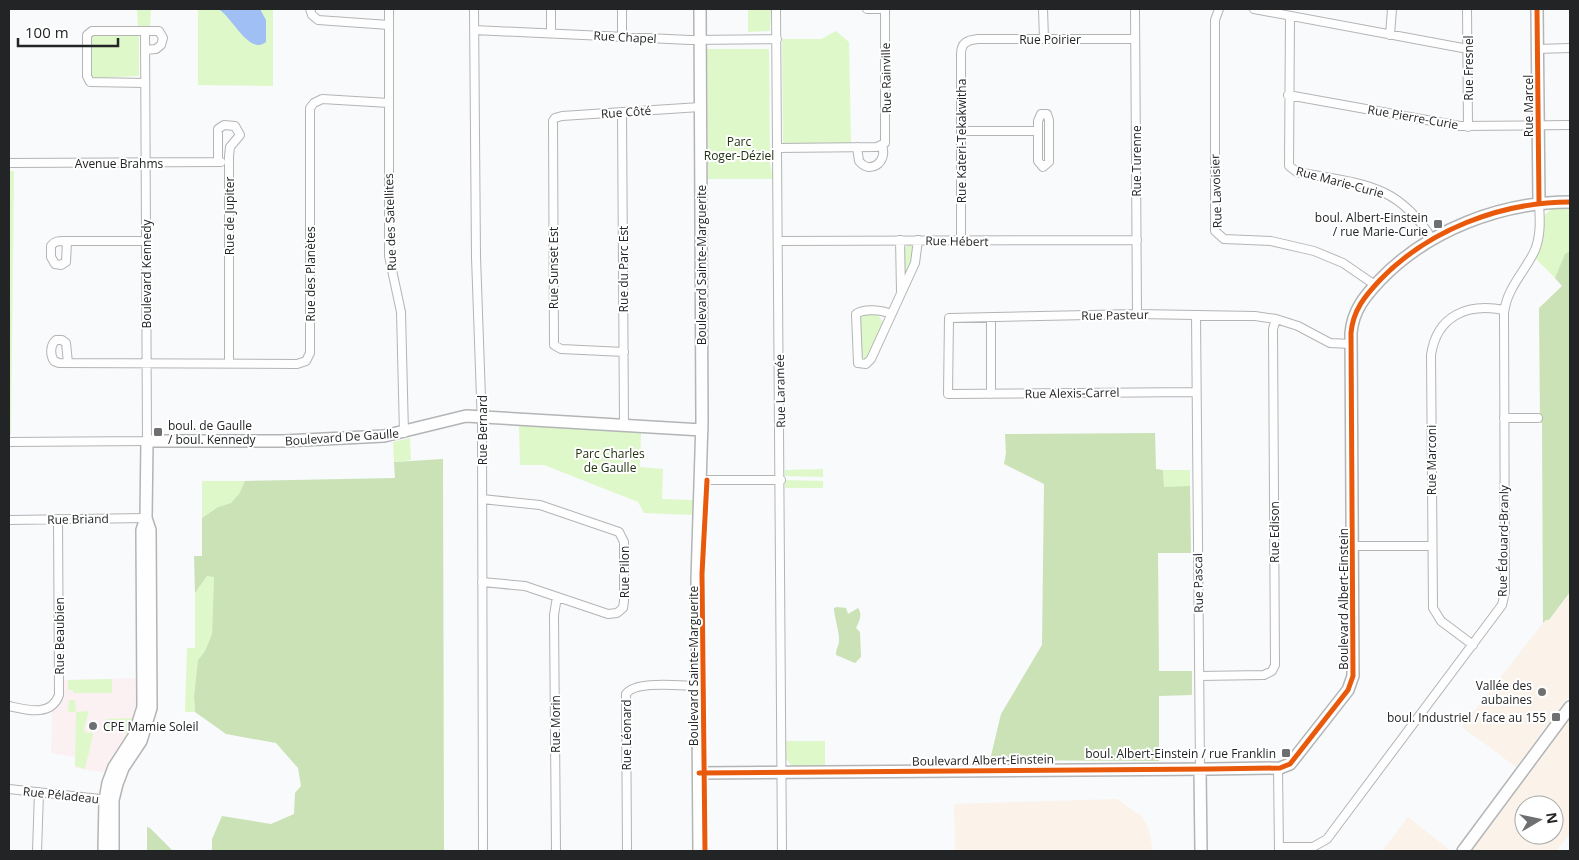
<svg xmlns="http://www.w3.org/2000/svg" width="1579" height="860" viewBox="0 0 1579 860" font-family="'Open Sans',sans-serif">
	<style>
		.industrial { fill: #fbf2e9; fill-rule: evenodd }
		.education { fill: #fcf1f2 }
		.green { fill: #dff8ca }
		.forest { fill: #cae2b5 }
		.water { fill: #a0c0f5 }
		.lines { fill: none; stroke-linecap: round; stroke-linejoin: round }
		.street-casing { stroke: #b3b4b6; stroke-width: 10 }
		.secondary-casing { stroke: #b3b4b6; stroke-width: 14 }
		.street { stroke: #fefeff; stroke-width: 8 }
		.secondary { stroke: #fefeff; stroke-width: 11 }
		.cycleway-casing { stroke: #fff; stroke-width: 8 }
		.cycleway { stroke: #e8590c; stroke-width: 5 }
		.poi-dot { fill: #6e6f70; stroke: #fff; stroke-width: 2 }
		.labels { text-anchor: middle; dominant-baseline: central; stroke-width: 4; stroke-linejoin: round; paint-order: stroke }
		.street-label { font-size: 12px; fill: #232425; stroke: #fff }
		.park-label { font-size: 12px; fill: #223210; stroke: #fff }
		.poi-label { font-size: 12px; fill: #232425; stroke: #fff; text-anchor: end }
	</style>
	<rect width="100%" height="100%" fill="#f8fafc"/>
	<path class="industrial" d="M1570,592V695L1516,767L1462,727L1546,619L1550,620Z
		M1570,717V837H1567L1556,851H1470ZM1524,805H1554V835H1524Z
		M1117,799L1141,816L1149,829L1153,851H955L954,804Z
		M1408,817L1451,851H1382Z"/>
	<path class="education" d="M139,678L138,709L132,729L107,773L75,768V757L51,753L52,711L62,700L64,680Z"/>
	<path class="green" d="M137,9H151L150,26H138Z
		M198,9H273V86L198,85Z
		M748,9H771L770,31L748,32Z
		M836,31L849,42L851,143H783L782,39H821Z
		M93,35H135L139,37V76L92,78L91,37Z
		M707,49H769L770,164L773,179H708Z
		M9,171H14L11,435H9Z
		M1551,209H1570V275L1562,285L1536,259L1543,237L1544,216Z
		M909,244L914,248L912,260L905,275L904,249Z
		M862,315H878L883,322L867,358L861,360L859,316Z
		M519,425L641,433L640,467L663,469L662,499L693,500L692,515L644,513L638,502L544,465H520Z
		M410,438L411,460L394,462L393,442Z
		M823,469V477L785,476V470Z
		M1163,470H1190V486L1164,488Z
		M785,480L823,481V488H785Z
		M202,481H245L239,494L231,503L218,507L202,518Z
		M208,575L214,577L212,634L205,651L198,660L194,696L195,712H185L187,648H195V593Z
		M112,679V693H73V690H68V680Z
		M69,700H75L76,712L89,711L84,728L85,732L90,733L92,731L93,735L85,769L75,766L76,712H68Z
		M133,718L127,734L115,728L105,727L106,719Z
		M785,741H825V765L792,766L785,758Z"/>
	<path class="forest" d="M1570,251V592L1549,620H1546L1543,623L1542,423H1540L1539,308L1562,286L1555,278L1565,254Z
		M1155,433L1156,469L1163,470L1164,487L1190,486L1191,553H1158L1159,671H1192V695L1159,696V761L990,760L1001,714L1042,645L1044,484L1004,464L1006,453L1005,434Z
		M443,459L444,851H212V839L222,816L271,824L294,814L295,793L301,786L298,768L276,743L226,734L195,712L194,696L198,660L205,651L212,634L214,577L207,576L195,593L194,556H202V518L218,507L231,503L239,494L245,481L395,478L394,462Z
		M837,607L846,608L848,614L858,608C863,615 859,621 856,628L860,632L861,657L855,663L836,655C836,648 839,646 839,640C840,634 834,617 834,608Z
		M147,827L150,828L173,851H147Z"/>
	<path class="water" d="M218,9H260L266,20V42C249,56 232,16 218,9Z"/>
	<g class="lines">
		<g class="street-casing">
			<path id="street" d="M310,9L312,15L318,20L389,25
				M389,9V256L401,312L404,433
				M474,9L476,257L482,426L483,851
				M551,9V33
				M622,9V37
				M776,9L782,851
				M867,9H880
				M1043,9L1044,39
				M1135,9L1137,314
				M1219,9L1215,20V231L1224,239L1271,241L1314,251L1343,263L1375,285
				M1254,9L1468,49
				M1467,9L1468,127
				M1290,16L1289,166L1297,172C1358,184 1396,181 1432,239
				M474,30L690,40L777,39
				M1390,35L1392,9
				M1537,49L1570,48
				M145,50L156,49L161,45L163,38L159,31H92L87,35V76L90,82L145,83
				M1288,95L1460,126L1570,125
				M622,112L624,425
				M1041,114H1047L1049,120V162L1043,167L1038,161V121Z
				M961,131H1038
				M857,147L859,161C870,175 888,162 882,146
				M777,148L877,147L885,143V9
				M218,162V129L224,125L235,126L240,135L230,147L229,156V363
				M9,163L221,162
				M900,240L901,291
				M961,240V54C961,43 967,40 978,39H1135
				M67,241L66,262L61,265L55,264L51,257V246C55,240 61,241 67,241H146
				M778,241L1137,240
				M891,314C882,310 864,308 856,314L858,363L866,364L871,359L915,263L918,240
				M1196,315L1200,769
				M624,352L561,349L554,345L553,121L555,118L562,116L700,107
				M68,363L66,343L62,340H56C50,345 50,355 54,361L59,363L297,364L306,361L310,353V108L314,103L322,99L389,103
				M1196,392L948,394L949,318L1137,314L1255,316L1276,319L1298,326L1330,343L1351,344
				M991,394V318
				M1504,418H1538
				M9,442L147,441L145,31
				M701,480H781
				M482,499L540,505L619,532L624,542V601L623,608L617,613L608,614L525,586L482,582
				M9,520L146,518
				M1353,546H1432
				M1473,645L1441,621L1433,608L1431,355C1437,315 1468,303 1504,310
				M1199,676L1264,675L1272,671L1275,665L1273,329L1276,319
				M9,706C27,710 51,717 59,695L58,519
				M1278,768L1279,851
				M9,789L109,800
				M1279,847H1313L1327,839L1502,605L1505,592L1504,313C1507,287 1525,272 1535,250C1541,235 1540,219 1539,203
				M37,851L39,792
				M556,851L554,615L557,597
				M627,851L626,694C635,680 682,686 698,686"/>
		</g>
		<g class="secondary-casing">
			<path id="secondary" d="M1537,9L1539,203
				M1200,769L1201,851
				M699,773L1210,769L1280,768L1290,764L1348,690L1353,676L1351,333C1353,310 1365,296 1380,280C1428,230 1501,202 1570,202
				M104,851L105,800L108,783L114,767L134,736L143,707L142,530L146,518
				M113,851V800L117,784L123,768L141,741L151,708L150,530L146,518L147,441H284L384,436L466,416L702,430
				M699,851L697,580L702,421L700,9
				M1463,851L1570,707"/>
		</g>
		<use href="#street" class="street"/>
		<use href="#secondary" class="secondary"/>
		<g class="cycleway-casing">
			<path id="cycleway" d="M1537,9L1539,203
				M699,773L1210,769L1280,768L1290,764L1348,690L1353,676L1351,333C1353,310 1365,296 1380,280C1428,230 1501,202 1570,202
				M705,851L702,574L707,480"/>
		</g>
		<use href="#cycleway" class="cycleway"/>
	</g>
	<g class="poi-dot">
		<rect x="1433" y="219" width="10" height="10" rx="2.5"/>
		<rect x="153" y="427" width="10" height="10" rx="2.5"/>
		<circle cx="1542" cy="692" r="5"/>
		<rect x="1551" y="712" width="10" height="10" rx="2.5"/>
		<circle cx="93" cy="726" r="5"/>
		<rect x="1281" y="748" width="10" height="10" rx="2.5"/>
	</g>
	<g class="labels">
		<g class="street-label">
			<text transform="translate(625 37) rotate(3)">Rue Chapel</text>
			<text x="1050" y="39">Rue Poirier</text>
			<text transform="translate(1468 68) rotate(-90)">Rue Fresnel</text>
			<text transform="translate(886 78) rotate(-91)">Rue Rainville</text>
			<text transform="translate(1528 106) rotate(-90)">Rue Marcel</text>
			<text transform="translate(626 112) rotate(-4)">Rue Côté</text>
			<text transform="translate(1413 117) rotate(10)">Rue Pierre-Curie</text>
			<text transform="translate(961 141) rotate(-90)">Rue Kateri-Tekakwitha</text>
			<text transform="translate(1136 161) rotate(-90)">Rue Turenne</text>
			<text x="119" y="163">Avenue Brahms</text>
			<text transform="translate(1340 182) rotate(15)">Rue Marie-Curie</text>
			<text transform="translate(1216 191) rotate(-92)">Rue Lavoisier</text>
			<text transform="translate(229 216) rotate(-90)">Rue de Jupiter</text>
			<text transform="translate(390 222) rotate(-92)">Rue des Satellites</text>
			<text transform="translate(957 241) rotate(1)">Rue Hébert</text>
			<text transform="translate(701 265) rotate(-90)">Boulevard Sainte-Marguerite</text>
			<text transform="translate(553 268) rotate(-90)">Rue Sunset Est</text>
			<text transform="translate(623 269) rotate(-90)">Rue du Parc Est</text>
			<text transform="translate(146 274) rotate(-90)">Boulevard Kennedy</text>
			<text transform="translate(310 274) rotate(-90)">Rue des Planètes</text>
			<text transform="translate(1115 315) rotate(-1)">Rue Pasteur</text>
			<text transform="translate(780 391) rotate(-91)">Rue Laramée</text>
			<text transform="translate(1072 393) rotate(-1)">Rue Alexis-Carrel</text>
			<text transform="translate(482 430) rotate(-90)">Rue Bernard</text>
			<text transform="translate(342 437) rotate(-4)">Boulevard De Gaulle</text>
			<text transform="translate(1431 460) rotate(-90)">Rue Marconi</text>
			<text transform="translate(78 519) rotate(-1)">Rue Briand</text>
			<text transform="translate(1274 532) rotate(-90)">Rue Edison</text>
			<text transform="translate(1503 541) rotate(-89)">Rue Édouard-Branly</text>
			<text transform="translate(624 572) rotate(-90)">Rue Pilon</text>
			<text transform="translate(1198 583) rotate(-91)">Rue Pascal</text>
			<text transform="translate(1343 599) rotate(-90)">Boulevard Albert-Einstein</text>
			<text transform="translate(59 636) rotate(-90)">Rue Beaubien</text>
			<text transform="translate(693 666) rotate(-90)">Boulevard Sainte-Marguerite</text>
			<text transform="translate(555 724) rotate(-90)">Rue Morin</text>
			<text transform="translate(626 735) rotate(-90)">Rue Léonard</text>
			<text transform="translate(983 760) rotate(-1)">Boulevard Albert-Einstein</text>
			<text transform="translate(61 795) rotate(6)">Rue Péladeau</text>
		</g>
		<g class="park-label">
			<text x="739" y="141">Parc<tspan x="739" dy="14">Roger-Déziel</tspan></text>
			<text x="610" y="453">Parc Charles<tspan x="610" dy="14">de Gaulle</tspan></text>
		</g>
		<g class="poi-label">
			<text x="1428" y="217">boul. Albert-Einstein<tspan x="1428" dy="14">/ rue Marie-Curie</tspan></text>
			<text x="168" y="425" text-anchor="start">boul. de Gaulle<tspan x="168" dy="14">/ boul. Kennedy</tspan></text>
			<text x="1532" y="685">Vallée des<tspan x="1532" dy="14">aubaines</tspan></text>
			<text x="1546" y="717">boul. Industriel / face au 155</text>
			<text x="103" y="726" text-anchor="start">CPE Mamie Soleil</text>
			<text x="1276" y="753">boul. Albert-Einstein / rue Franklin</text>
		</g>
	</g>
	<rect width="1579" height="860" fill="none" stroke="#232425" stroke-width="20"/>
	<g transform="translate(1539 820) rotate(81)"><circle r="24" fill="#ffffff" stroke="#a7a7a8"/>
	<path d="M0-4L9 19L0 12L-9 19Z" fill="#6e6f70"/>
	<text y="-8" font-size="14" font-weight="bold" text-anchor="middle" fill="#232425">N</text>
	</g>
	<path d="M18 38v8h100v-8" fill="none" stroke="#232425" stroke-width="2.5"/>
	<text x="25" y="38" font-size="15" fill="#232425" stroke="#ffffff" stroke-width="4" paint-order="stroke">100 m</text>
</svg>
